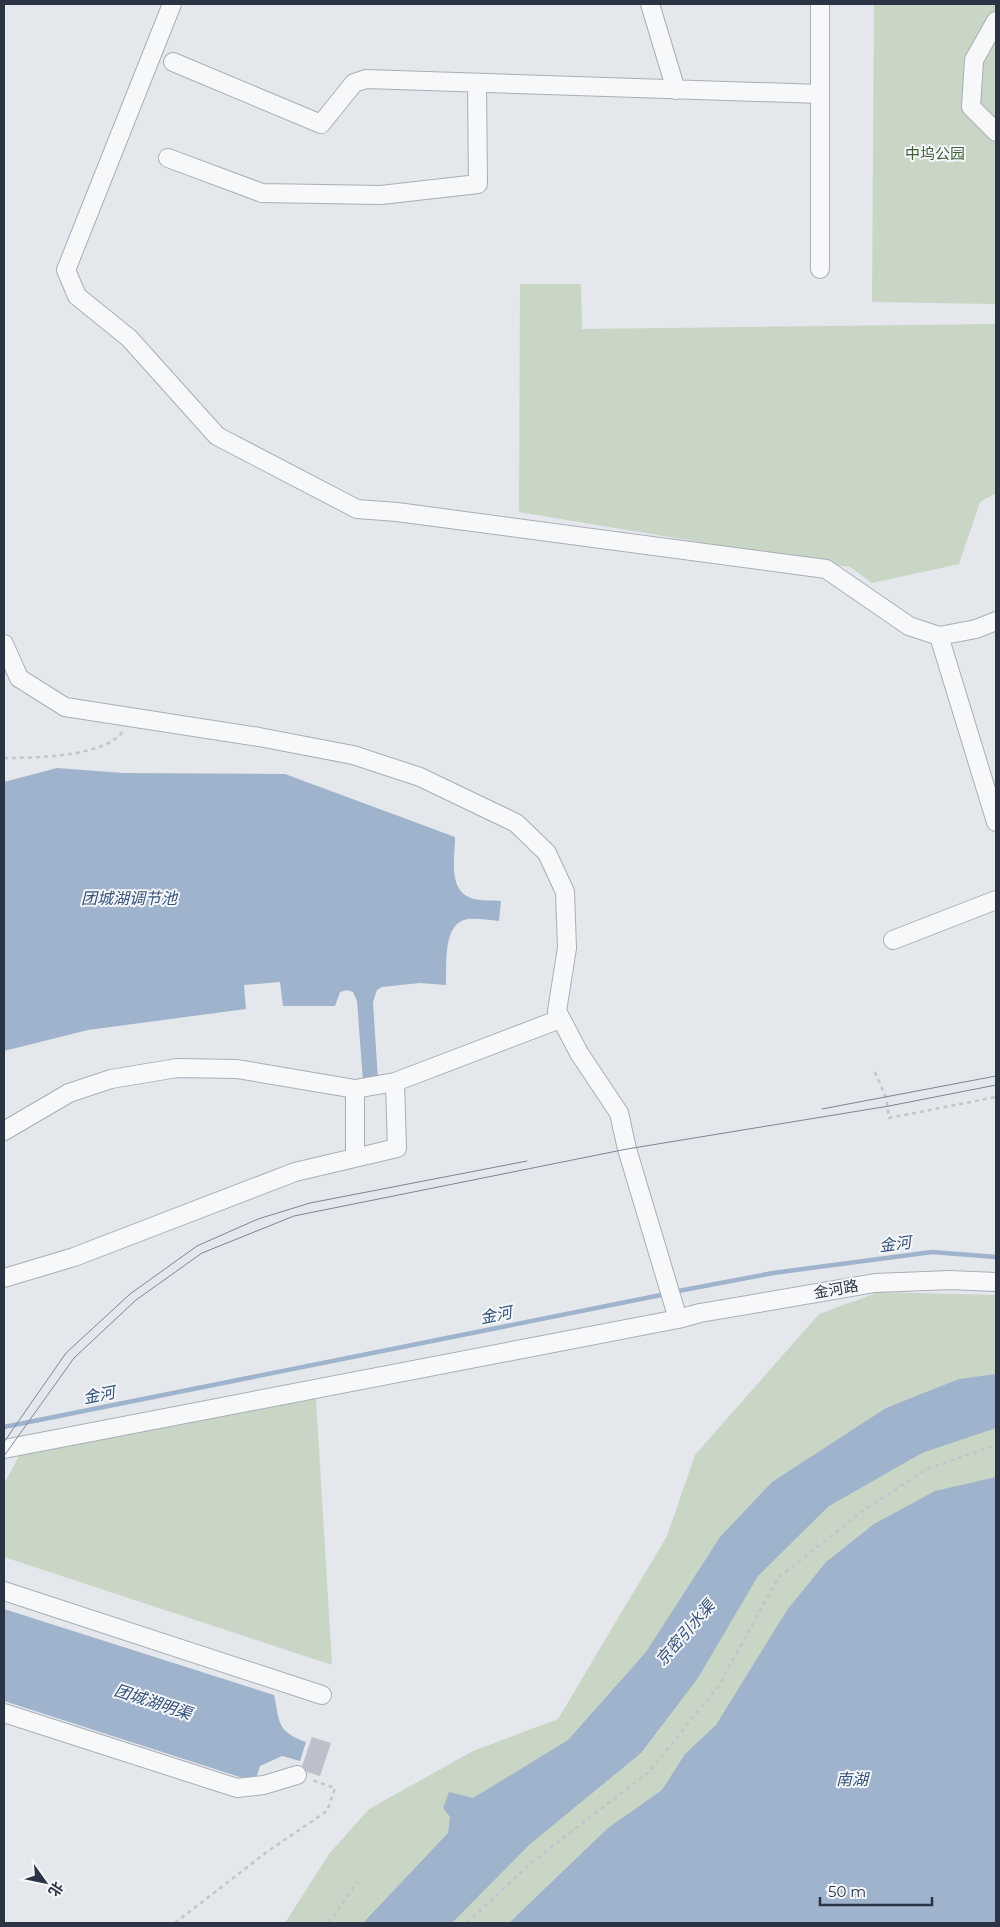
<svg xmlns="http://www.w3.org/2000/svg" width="1000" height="1927" viewBox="0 0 1000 1927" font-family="Montserrat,'Noto Sans SC',sans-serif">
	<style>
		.green { fill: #c9d6c5 }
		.water { fill: #9fb4cc }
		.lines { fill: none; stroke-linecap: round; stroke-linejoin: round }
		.stream { stroke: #9fb4cc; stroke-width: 4.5 }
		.building { fill: #bbc0ca }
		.minor-casing { stroke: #a9aeb7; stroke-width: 20 }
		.path { stroke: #c2c5cb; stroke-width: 2.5; stroke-dasharray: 4 4; stroke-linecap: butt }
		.minor { stroke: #f7f8fa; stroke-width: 18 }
		.tram { stroke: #7d8696; stroke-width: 1 }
		.labels { text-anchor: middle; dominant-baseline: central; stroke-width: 4; stroke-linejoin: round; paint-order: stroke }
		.park-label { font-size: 15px; fill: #3f6138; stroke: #f4f6f9 }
		.street-label { font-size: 15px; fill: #2b3445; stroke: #f4f6f9 }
		.water-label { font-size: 16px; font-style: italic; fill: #34527a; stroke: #f4f6f9 }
	</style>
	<rect width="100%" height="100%" fill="#e4e7ec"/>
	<path class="green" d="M874,4H996V304L872,302Z
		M520,284H581L582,329L996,324V493L980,502L959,564L872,583L850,567L519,512Z
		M879,1292L996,1295V1923H285L329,1854L369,1809L473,1751L558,1719L667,1536L695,1455L819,1314Z
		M316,1398L332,1665L4,1557V1484L20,1454Z"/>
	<path class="water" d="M57,768L123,773L285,774L455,837C455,858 447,892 474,899C482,901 493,900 501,901L499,921C489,920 478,918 468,919C442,922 447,966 446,985L420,983L382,987L377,990L373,1002L378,1080L363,1081L357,1001L353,992L347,990L340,992L335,1006H283L280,982L244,985L246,1009L88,1030L4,1051V782Z
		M996,1374V1428L922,1453L829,1506L758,1576L698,1678L641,1753L529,1845L452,1923H363L448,1833L450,1817L443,1808L449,1792L473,1798L568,1740L646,1652L720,1537L772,1482L886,1408L959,1379Z
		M996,1477V1923H509L608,1828L662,1790L685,1754L716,1725L787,1610L826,1562L874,1524L935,1491Z
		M4,1609L274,1695C280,1722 276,1731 306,1742L300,1761L282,1756L260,1766L256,1779L252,1781L4,1701Z"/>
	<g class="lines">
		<path class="stream" d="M673,1292L773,1273L932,1252L996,1257
			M4,1427L666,1294"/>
	</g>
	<path class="building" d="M312,1737L331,1743L320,1776L307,1772L302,1766Z"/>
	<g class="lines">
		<g class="minor-casing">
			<path id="minor" d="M172,4L66,270L77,296L129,338L217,436L357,509L397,512L826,569L909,626L939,636L996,822
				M650,4L676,90
				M996,21L974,60L971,107L996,132
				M173,62L321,124L354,83L366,79L820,94
				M168,158L262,193L381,195L478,184L477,83
				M820,269V4
				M939,636L976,629L996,621
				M4,644L19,678L65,707L259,737L353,755L420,777L516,823L547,853L565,892L567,948L557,1011L579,1053L619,1113L627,1149L678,1319
				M893,940L996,900
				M355,1089V1157
				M4,1131L69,1093L111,1079L177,1068L237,1069L355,1089L395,1082L560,1019
				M4,1278L74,1257L295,1172L397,1148L395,1082
				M4,1449L678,1319L700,1313L875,1283L950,1280L996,1282
				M4,1591L322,1695
				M4,1713L237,1788L264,1785L297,1775"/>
		</g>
		<path class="path" d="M4,758C34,758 105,757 123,731
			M875,1072L886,1098L889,1118L996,1097
			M175,1923L268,1851L327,1811L335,1788L312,1780
			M329,1923L357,1882
			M467,1923L532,1862L650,1771L719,1685L778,1578L864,1510L927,1469L996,1445"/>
		<use href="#minor" class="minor"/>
		<path class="tram" d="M822,1109L996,1076
			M4,1442L66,1353L130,1294L197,1246L258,1219L310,1203L527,1161
			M4,1456L74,1358L136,1300L202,1253L294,1216L627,1149L889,1106L996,1085"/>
	</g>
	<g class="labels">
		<g class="park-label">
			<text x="935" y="153">中坞公园</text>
		</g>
		<g class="street-label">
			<text transform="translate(836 1289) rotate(-10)">金河路</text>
		</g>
		<g class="water-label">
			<text x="129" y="898">团城湖调节池</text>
			<text transform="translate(895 1244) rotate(-7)">金河</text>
			<text transform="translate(496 1315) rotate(-11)">金河</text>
			<text transform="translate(99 1395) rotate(-11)">金河</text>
			<text transform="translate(685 1633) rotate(-49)">京密引水渠</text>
			<text transform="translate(153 1702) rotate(18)">团城湖明渠</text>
			<text x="852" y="1779">南湖</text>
		</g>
	</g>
	<rect width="1000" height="1927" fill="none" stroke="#2b3445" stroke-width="10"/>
	<g transform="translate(45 1882) rotate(123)" stroke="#f4f6f9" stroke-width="4" paint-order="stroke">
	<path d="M0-4L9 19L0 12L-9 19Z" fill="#2b3445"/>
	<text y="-8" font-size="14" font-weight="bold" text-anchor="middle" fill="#2b3445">北</text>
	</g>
	<path d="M820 1897v8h112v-8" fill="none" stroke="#2b3445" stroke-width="2.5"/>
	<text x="828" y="1897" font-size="15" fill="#2b3445" stroke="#f4f6f9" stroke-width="4" paint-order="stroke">50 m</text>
</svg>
